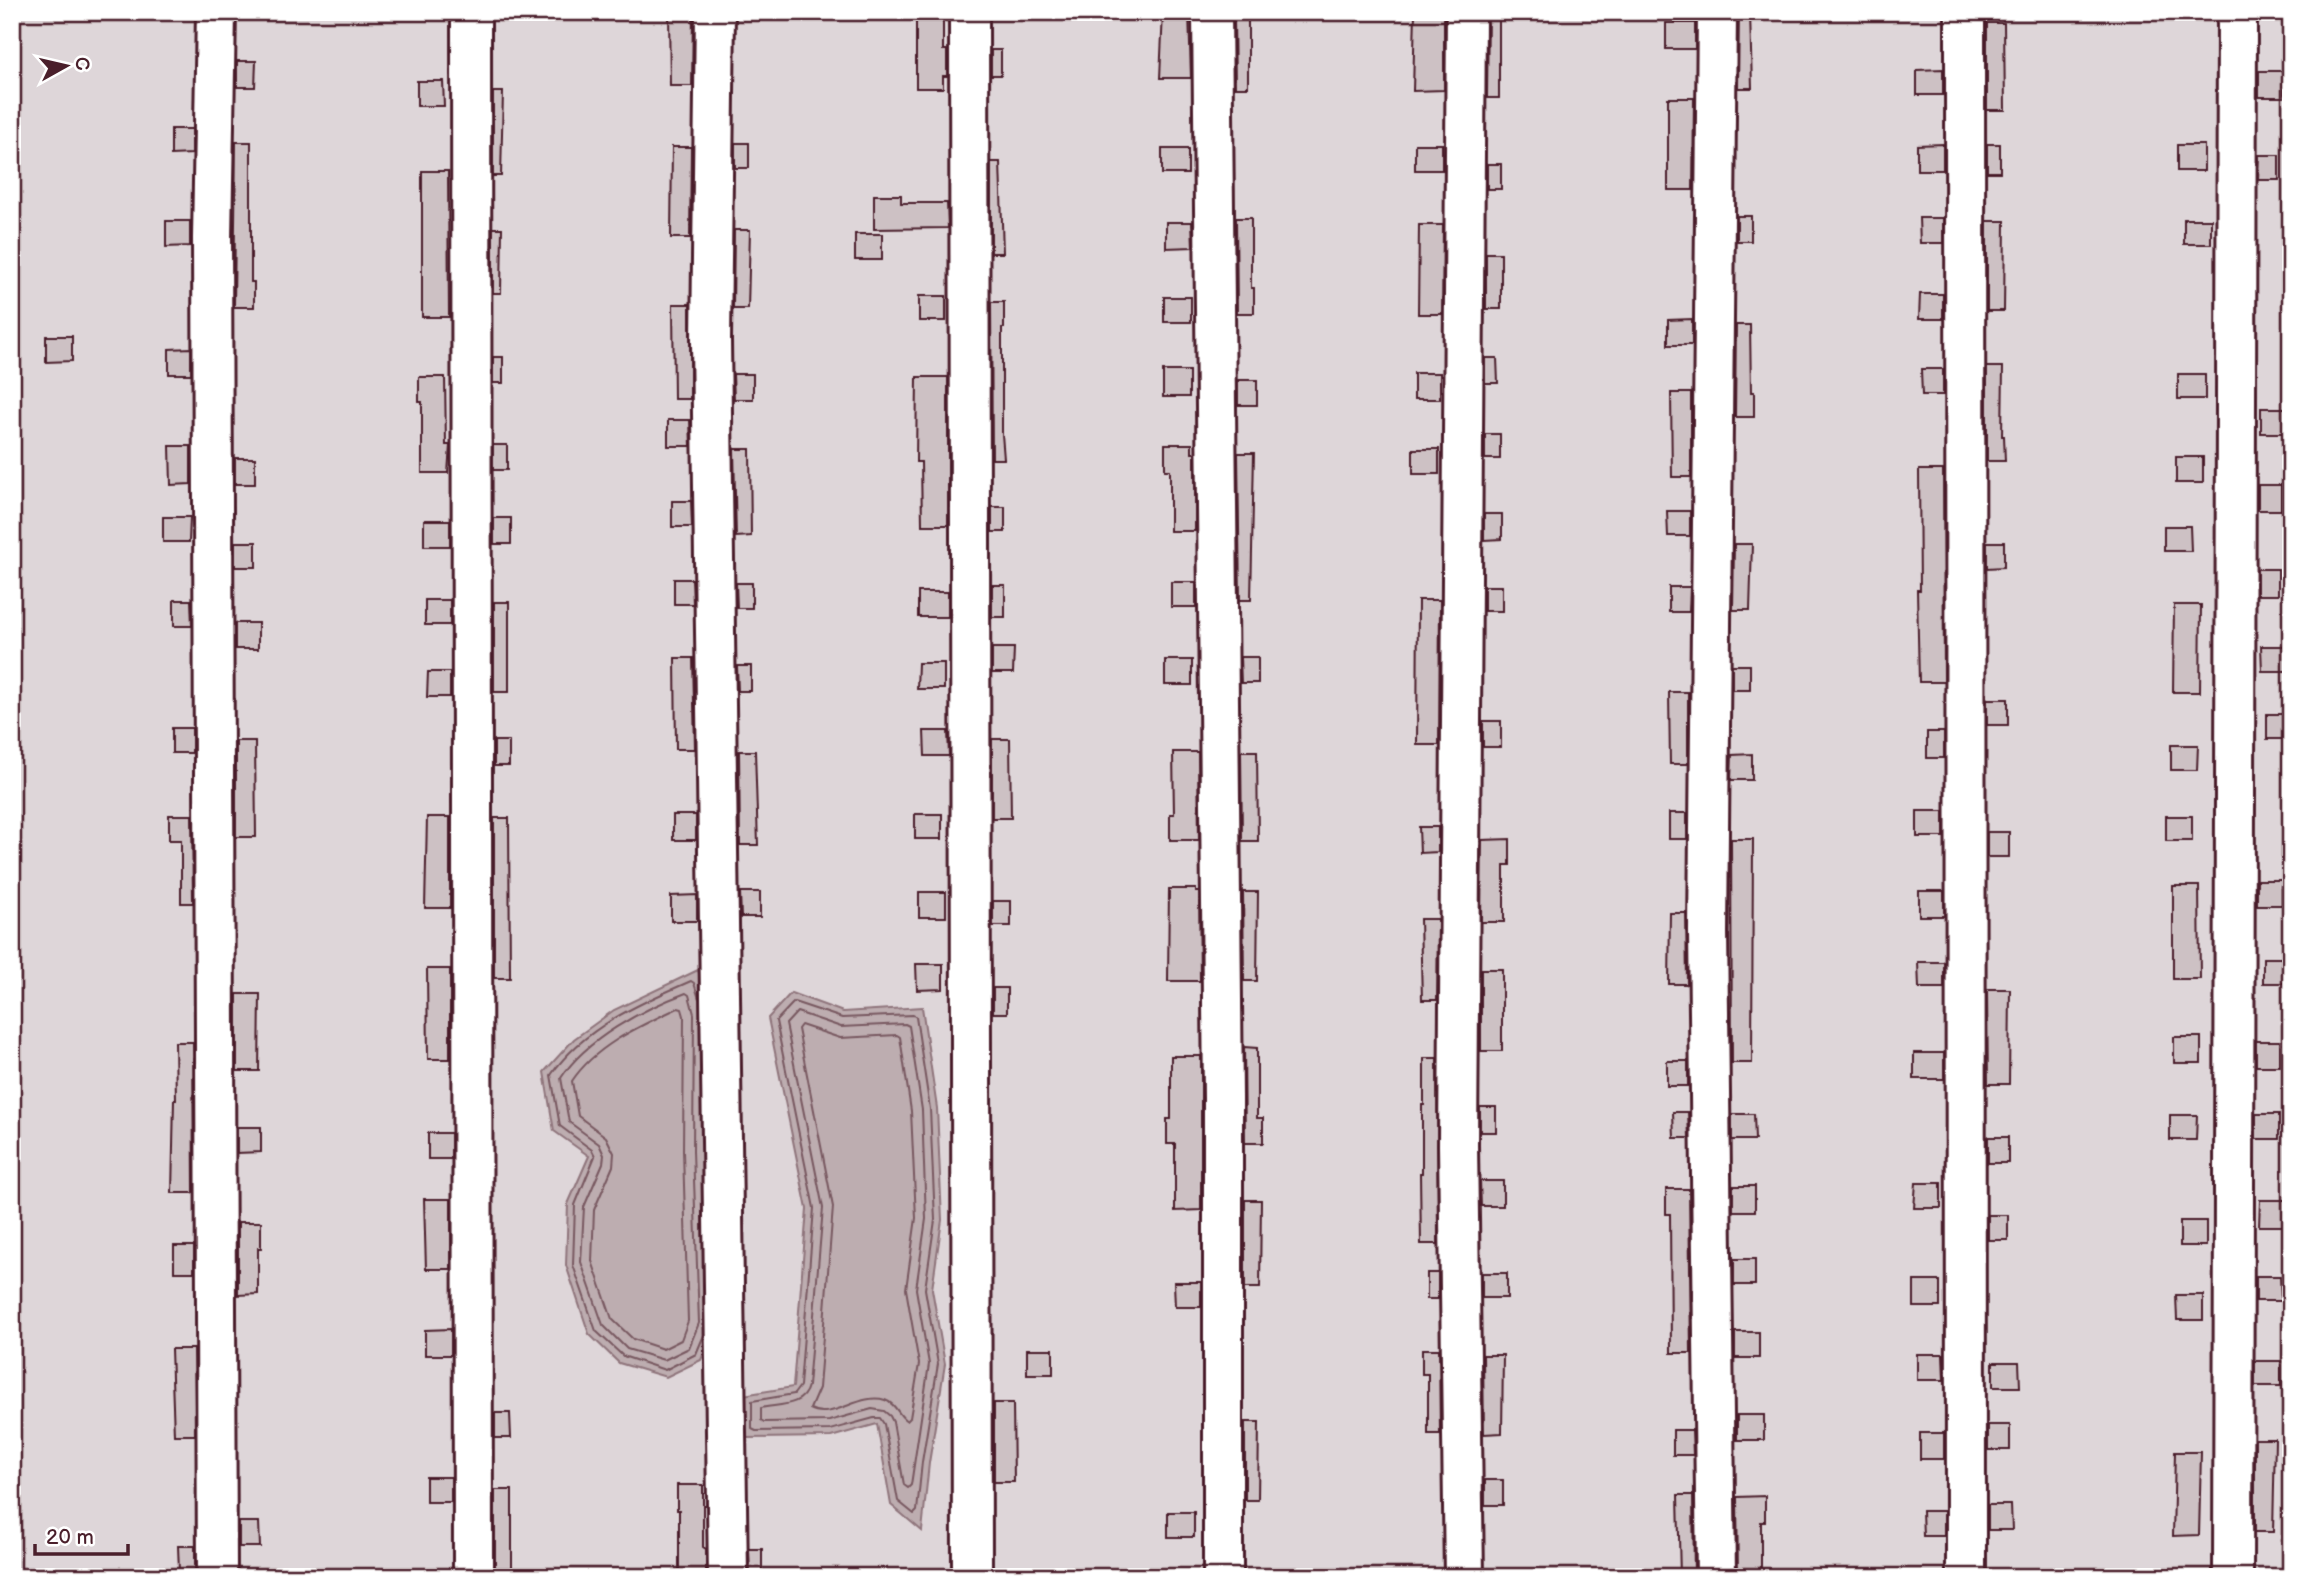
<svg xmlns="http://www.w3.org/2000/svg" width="2303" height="1589" viewBox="0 0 2303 1589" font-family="'Balsamiq Sans',sans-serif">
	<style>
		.green { fill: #ded6d9; stroke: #947a82; stroke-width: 2 }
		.water { fill: #bdadb0; stroke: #8f747b; stroke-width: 2 }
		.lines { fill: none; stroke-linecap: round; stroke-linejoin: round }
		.shore { stroke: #785860; stroke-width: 2 }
		.building { fill: #cdc1c4; stroke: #4a1f2b; stroke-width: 2 }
		.minor-casing { stroke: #4a1f2b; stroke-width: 44 }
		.minor { stroke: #fff; stroke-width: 38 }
	</style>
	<rect width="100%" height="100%" fill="#f8f6f7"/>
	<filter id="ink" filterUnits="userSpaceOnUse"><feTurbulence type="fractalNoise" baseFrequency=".0143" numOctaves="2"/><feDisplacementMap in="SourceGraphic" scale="14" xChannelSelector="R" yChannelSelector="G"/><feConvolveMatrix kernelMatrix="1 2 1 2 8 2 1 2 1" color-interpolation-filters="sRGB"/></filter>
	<g filter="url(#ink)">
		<path class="green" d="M12,12H2291V1577H12Z"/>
		<path class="water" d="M698,970L710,1011L715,1326L701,1360L666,1377L619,1363L589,1334L566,1265L568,1204L589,1156L554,1131L544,1072L574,1039L614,1010Z
			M791,993L843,1012L922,1007L937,1108L942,1220L932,1289L945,1364L929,1463L922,1531L891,1505L877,1424L831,1437L746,1438L743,1395L793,1387L807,1209L768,1018Z"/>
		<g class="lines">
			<path class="shore" d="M686,993L689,995L694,1014L693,1151L699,1323L689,1348L664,1360L627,1349L603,1325L581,1262L584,1207L603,1163L604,1155L599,1144L569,1122L561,1078C586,1039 643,1009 686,993Z
				M699,999L694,983L691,981C640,1003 583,1028 551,1075L560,1126L592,1150L595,1156L575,1205L573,1265L596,1331L623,1356L665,1370L696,1354L704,1335
				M794,1002L842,1018L913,1015L916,1017L930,1109L935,1220L925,1289L938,1364L922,1462L917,1511L914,1514L898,1501L884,1424L880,1418H874L830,1430L756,1431L752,1429V1401L794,1394L800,1386L814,1208L776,1021Z
				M678,1008L682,1009L684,1016L683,1151L688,1321L681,1340L663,1349L633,1339L612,1319L592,1261L594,1210L613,1166L614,1153L606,1137L578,1116L572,1081C596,1045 640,1026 678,1008Z
				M797,1012L841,1027L905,1024L909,1026L922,1110L926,1219L916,1289L929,1364L911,1485L908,1488L904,1485L893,1422L890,1416L884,1411L872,1409L829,1421L764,1422L761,1420V1408C779,1404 803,1407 808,1386L823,1208L786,1024Z
				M801,1025L840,1038L897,1035L900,1037L911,1111L916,1218L906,1289L919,1364L910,1418L907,1421C898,1416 897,1404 885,1400C860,1392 832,1421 810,1409L819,1388L833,1207L798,1029Z"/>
		</g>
		<path class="building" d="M669,12H693L692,86H670Z
			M916,12H943V50H947V76H943V88H916Z
			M1163,12H1189L1191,78H1160Z
			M1415,12H1444V90L1413,91Z
			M1488,12H1499V98H1487Z
			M1739,12H1750L1752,88H1738Z
			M1234,17H1248V87H1235Z
			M1666,23H1695V49H1666Z
			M1987,23H2004L2005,110H1987Z
			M991,50H1001V75H991Z
			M237,61H256L255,87H237Z
			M1943,69V95H1917V70Z
			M2259,71H2284V97H2259Z
			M417,81H443L444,106H417Z
			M493,92H503L501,176H493Z
			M1668,98H1694L1693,190H1668Z
			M171,129H192V154L171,155Z
			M236,142H251V282H254V307H234Z
			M735,143H749V168H735Z
			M1415,144H1442V170H1415Z
			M1943,144V170H1917V145Z
			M1987,144H2000V172H1987Z
			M2177,145H2204V171H2177Z
			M672,147H691L690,238H671Z
			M1162,149H1188V174H1162Z
			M2259,155H2279V180H2258Z
			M991,162H1000L1003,253H991Z
			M1487,164H1501V189H1487Z
			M422,171H448L449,317H422Z
			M874,195H901V203H947L948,228L874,229Z
			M1737,216H1751V241H1737Z
			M1236,218H1251V288H1254V313H1237Z
			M1919,218H1943V243H1920Z
			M2184,219H2211V244H2184Z
			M166,221H190V246L166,247Z
			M1987,221H2005L2004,311H1987Z
			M1166,222H1192L1193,247L1166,248Z
			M1419,225H1443L1442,314H1418Z
			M493,228H502L501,293H493Z
			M734,230H750L748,309H733Z
			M855,234H882V260H855Z
			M1486,253H1501V309H1486Z
			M1920,294H1943V319H1919Z
			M919,296H946V321H919Z
			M1164,297H1191V322H1164Z
			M991,302H1004V328H1002V434L1004,459H992Z
			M673,304H690V399H674Z
			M1692,319V345H1668V320Z
			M1736,325H1750L1751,392H1754V417H1735Z
			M46,336H72V361L46,362Z
			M191,348V374H169V349Z
			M493,357H503V383H493Z
			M1485,358H1497L1498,383H1485Z
			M1987,367H2003L2002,436H2004L2005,461H1987Z
			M1921,369H1943V395H1922Z
			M1163,371H1189V397H1163Z
			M1414,373H1440V399H1414Z
			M733,374H753V399H734Z
			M2178,374H2205V399H2178Z
			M419,377H445L446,445H450L448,473H422V402H419Z
			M917,377H948V525H922L921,462H916Z
			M1238,380H1257V405H1238Z
			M1671,393H1691V477H1672Z
			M2261,408H2288V433H2261Z
			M668,420H690L691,446H668Z
			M1485,434H1500V459H1485Z
			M1165,444H1192V453H1195V531H1170V470H1165Z
			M493,445H507V470H493Z
			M170,446H191V484L171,485Z
			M734,449H750L751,536L736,537Z
			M1413,449H1439V474H1413Z
			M1238,453H1254L1251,600H1240Z
			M2176,457H2203V483H2176Z
			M235,458H255V484H235Z
			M1919,470H1943L1944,682H1919L1917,590H1920Z
			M2258,485H2281V510H2258Z
			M672,501H691L692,527H672Z
			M992,507H1005V532H992Z
			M1667,511H1690V536H1668Z
			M1484,514H1502V539L1484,540Z
			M163,517H190L189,542H163Z
			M494,518H511V544H494Z
			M424,520H450V546H424Z
			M2164,526H2190L2191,551H2164Z
			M235,542H256V567H235Z
			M1987,542H2004V567L1987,568Z
			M1734,544H1752L1750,610H1733Z
			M2257,569H2278V595H2257Z
			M674,579H692L693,604H674Z
			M1171,582H1196V607H1171Z
			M736,583H752V608H737Z
			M992,585H1005V617H992Z
			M1484,586H1502V611H1484Z
			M1669,587H1690L1689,612H1669Z
			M918,592H948V617H918Z
			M174,600H191L192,626H174Z
			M425,600H450V625H425Z
			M1418,600H1440L1439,745H1417Z
			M494,602H509V692H494Z
			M2174,605H2201L2200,692H2173Z
			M235,623H258V649H235Z
			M2261,646H2288V671H2262Z
			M992,648H1014L1013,673H992Z
			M1240,657H1258V683H1241Z
			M675,658H693L695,749H676Z
			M1165,660H1192V685H1165Z
			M918,663H944V689H917Z
			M1732,665H1750V690H1732Z
			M737,666H751V691H738Z
			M428,672H450V697H427Z
			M1669,692H1688V764H1670Z
			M1987,699H2008V725H1987Z
			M2267,714H2291V739H2267Z
			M1483,721H1501V747H1483Z
			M172,728H192V753H172Z
			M924,731H948L949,756H925Z
			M1927,732H1944V758H1927Z
			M992,739H1010L1011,818H992Z
			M236,741H255L256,837H236Z
			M494,741H509V766H494Z
			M2171,745H2198L2197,770H2171Z
			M739,751H755L758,845H740Z
			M1241,751H1257L1258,841H1242Z
			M1173,752H1198L1199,840H1170V814H1174Z
			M1752,754V780H1731L1732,755Z
			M1917,811H1944V837H1917Z
			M1669,813H1687V839H1669Z
			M915,814H942V839H915Z
			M169,815H192L193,903H181V840H169Z
			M673,815H696V840H673Z
			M2166,816H2192V841H2166Z
			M427,817H450V908H425Z
			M494,818H509L510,978H494Z
			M1419,827H1438V852L1420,853Z
			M1987,832H2009V857H1987Z
			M1510,839V865H1504V922H1481L1482,840Z
			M1731,839H1753L1752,1063H1732Z
			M2257,880H2282V905H2257Z
			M2173,886H2199L2200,979H2173Z
			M1169,889H1196V892H1199L1200,981H1168Z
			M1919,891H1944V916H1919Z
			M740,892H760V917H741Z
			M919,892H946V917H919Z
			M1243,892H1258L1257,981H1244Z
			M697,895V921H671V896Z
			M993,901H1011V926H993Z
			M1670,913H1686L1687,984H1669Z
			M1420,919H1438L1437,1000H1422Z
			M2263,958H2289V983H2263Z
			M1918,962H1944V988H1919Z
			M916,964H943V989L917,990Z
			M427,969H450V1059H428Z
			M1481,969H1502V1051H1481Z
			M993,988H1007V1013H993Z
			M1987,989H2010L2009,1084H1988Z
			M237,994H260L259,1071H237Z
			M2174,1037H2201V1063H2174Z
			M2256,1041H2280V1066H2256Z
			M175,1042H193L194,1193H172L174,1100H176Z
			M1244,1047L1257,1048V1118H1263V1143H1245Z
			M1914,1053H1944V1079H1914Z
			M1171,1056H1201V1210L1175,1211V1144H1167V1119H1171Z
			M1424,1058H1437L1438,1244H1421L1420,1173H1422V1105H1424Z
			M1667,1061H1688V1086H1667Z
			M1480,1107H1496V1132H1480Z
			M1673,1112H1688L1689,1138H1674Z
			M1732,1114H1754L1755,1140H1732Z
			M2256,1114H2279V1139H2256Z
			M2170,1115H2197L2196,1140H2170Z
			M237,1127H261V1152L237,1153Z
			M428,1133H451V1159H428Z
			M1988,1137H2008V1163H1988Z
			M1480,1181H1503V1206H1481Z
			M1916,1183H1941V1208H1914Z
			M1733,1186H1755V1211H1733Z
			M1666,1189H1689L1691,1353H1671L1670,1214H1666Z
			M424,1199H451V1269H426Z
			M1245,1200H1261L1260,1288H1245Z
			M2260,1200H2286V1226H2259Z
			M1988,1215H2008V1240H1988Z
			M2180,1221H2206V1246H2180Z
			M238,1222H261V1248H258V1294L238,1295Z
			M174,1246H194V1272H174Z
			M1734,1259H1755V1285H1734Z
			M1427,1273H1438V1299H1427Z
			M1482,1273H1507V1298H1482Z
			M2256,1276H2280L2281,1301H2256Z
			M1914,1281H1940V1307H1914Z
			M1174,1282H1201V1307H1175Z
			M2176,1295H2203V1320H2177Z
			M451,1329V1355H425V1330Z
			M1735,1332H1759V1358H1735Z
			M171,1349H194L195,1435H174Z
			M1027,1349H1053V1374H1027Z
			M1422,1349H1439L1440,1434H1428V1374H1422Z
			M1917,1354H1943L1944,1380H1917Z
			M1483,1355H1503L1502,1433L1484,1434Z
			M2255,1361H2281V1386H2255Z
			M1993,1362H2019L2020,1387H1993Z
			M994,1403H1013L1014,1482H994Z
			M495,1413H510L511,1438H495Z
			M1737,1415H1764V1440H1737Z
			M1245,1422H1259L1258,1500H1245Z
			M1988,1425H2010V1450H1988Z
			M1673,1430H1692L1693,1455H1673Z
			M1920,1433H1944V1459H1920Z
			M2255,1439H2275L2273,1532H2255Z
			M2175,1452H2201L2199,1535L2173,1536Z
			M426,1477H451V1502H426Z
			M1485,1480H1503V1505H1485Z
			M677,1485H703V1547L706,1549V1573H679V1510H677Z
			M495,1490H512V1577H495Z
			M1678,1495H1693L1694,1577H1680Z
			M1765,1496V1522H1761V1577H1738L1737,1497Z
			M1988,1505H2011L2012,1530H1988Z
			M1922,1511H1944V1536H1923Z
			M1168,1512H1194V1537H1168Z
			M239,1522H259L260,1547H239Z
			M178,1546H195V1571H179Z
			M749,1549H762V1574H750Z"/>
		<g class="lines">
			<g class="minor-casing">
				<path id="minor" d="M216,12L212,238L217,1577
					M471,12L473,1577
					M715,12L711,341L728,1577
					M969,12L972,1577
					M1212,12L1223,1098V1577
					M1965,12L1966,1577
					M1464,1577L1458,1145L1466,12
					M1716,1577L1708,932L1717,12
					M2233,1577L2237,12"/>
			</g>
			<use href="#minor" class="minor"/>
		</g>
	</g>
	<rect width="2303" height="1589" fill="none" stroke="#fff" stroke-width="42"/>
	<rect x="21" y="21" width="2261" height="1547" fill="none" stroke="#4a1f2b" stroke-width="2.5" filter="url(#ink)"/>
	<g transform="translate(66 66) rotate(82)" stroke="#ffffff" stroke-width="5" paint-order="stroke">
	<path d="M0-5L12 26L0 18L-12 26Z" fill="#4a1f2b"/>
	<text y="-10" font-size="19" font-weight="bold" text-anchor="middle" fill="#4a1f2b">С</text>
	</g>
	<path d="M35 1544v10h93v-10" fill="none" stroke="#4a1f2b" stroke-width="3.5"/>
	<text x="46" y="1544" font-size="21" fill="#4a1f2b" stroke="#ffffff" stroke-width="5" paint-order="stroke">20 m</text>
</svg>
